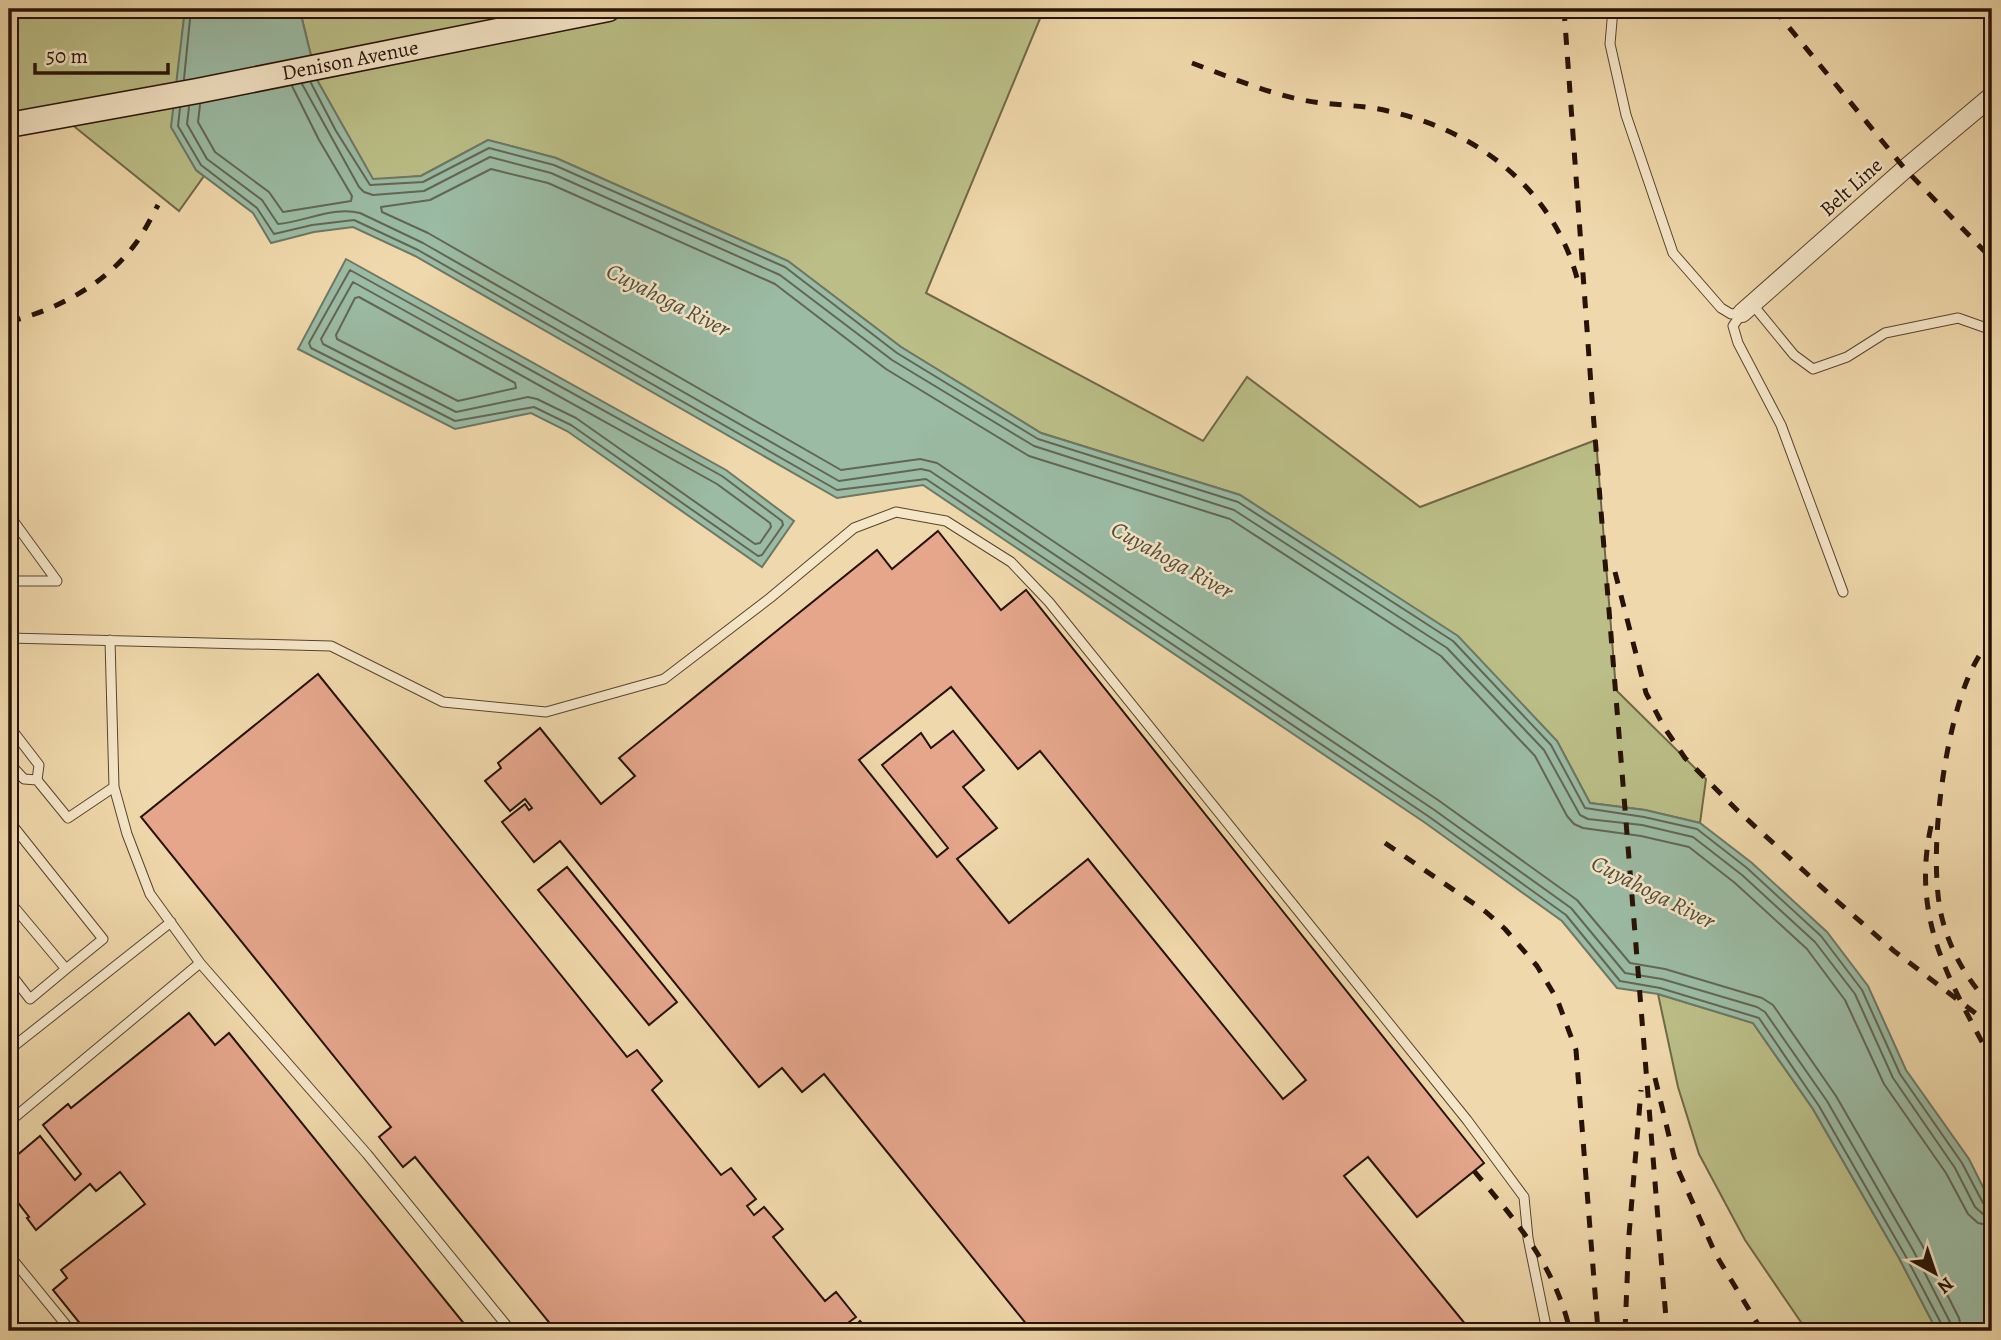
<svg xmlns="http://www.w3.org/2000/svg" width="2001" height="1340" viewBox="0 0 2001 1340" font-family="Alegreya,serif">
	<style>
		.green { fill: #bbbe87; stroke: #716846; stroke-width: 2 }
		.water { fill: #9bbba4; stroke: #6d7865; stroke-width: 2 }
		.lines { fill: none; stroke-linecap: round; stroke-linejoin: round }
		.shore { stroke: #616755; stroke-width: 2 }
		.building { fill: #e5a68c; stroke: #271306; stroke-width: 2; fill-rule: evenodd }
		.service-casing { stroke: #59442f; stroke-width: 11 }
		.minor-casing { stroke: #59442f; stroke-width: 20 }
		.secondary-casing { stroke: #271306; stroke-width: 27 }
		.service { stroke: #f5e6c8; stroke-width: 9 }
		.minor { stroke: #f5e6c8; stroke-width: 18 }
		.secondary { stroke: #f5e6c8; stroke-width: 24 }
		.rail { stroke: #271306; stroke-width: 5; stroke-dasharray: 12 12; stroke-linecap: butt }
		.labels { text-anchor: middle; dominant-baseline: central; stroke-width: 5; stroke-linejoin: round; paint-order: stroke }
		.street-label { font-size: 21px; fill: #271306; stroke: #f5e6c8 }
		.water-label { font-size: 23px; font-style: italic; fill: #504e3d; stroke: #f5e6c8 }
	</style>
	<rect width="100%" height="100%" fill="#efd8ab"/>
	<filter id="stains"><feTurbulence type="fractalNoise" baseFrequency=".00286" numOctaves="4"/><feColorMatrix values="0 0 0 0 .2 0 0 0 0 .09 0 0 0 0 .02 0 0 0 .5 -.17"/></filter>
	<radialGradient id="worn" r=".72"><stop offset=".6" stop-color="#630" stop-opacity="0"/><stop offset="1" stop-color="#630" stop-opacity=".3"/></radialGradient>
	<path class="green" d="M9,9H185L182,38L196,170L204,176L179,211L60,115L9,125Z
		M306,9H1044L926,293L1203,441L1247,377L1420,507L1596,440L1616,690L1706,779L1700,823L1645,810L1590,803L1557,741L1457,636L1240,495L1041,433L901,347L788,261L556,158L488,140L421,176L373,180L317,80L300,11Z
		M1658,994L1753,1023L1813,1109L1899,1258L1937,1331H1807L1745,1240L1699,1154L1678,1087Z"/>
	<path class="water" d="M185,9H306L300,11L317,80L373,179L421,176L488,140L556,158L788,261L901,347L1041,433L1240,495L1458,636L1557,741L1590,803L1645,810L1700,823L1752,863L1827,932L1868,986L1906,1070L1969,1159L1992,1205V1331H1937L1899,1258L1813,1109L1753,1023L1658,994L1617,988L1562,921L1424,822L923,485L837,498L415,256L353,227L314,232L271,243L253,213L196,170L171,127Z
		M346,259L726,470L794,521L762,567L567,431L531,413L455,429L298,349Z"/>
	<g class="lines">
		<path class="shore" d="M184,79L191,9
			M311,83L336,131L370,185L423,182L489,148L554,165L785,267L897,353L1038,439L1238,502L1453,641L1551,745L1585,808L1644,817L1697,829L1747,868L1821,936L1862,990L1900,1074L1962,1163L1983,1203L1992,1206
			M302,84L359,187L364,192L373,195L424,191L490,157L551,173L780,275L892,360L1034,446L1234,510L1447,648L1544,750L1580,815L1588,819L1642,825L1693,837L1742,875L1815,942L1855,994L1893,1078L1955,1168L1975,1207L1983,1214L1992,1215
			M200,105L198,122L215,152L269,192L283,212L351,201L352,196L319,140L292,86
			M189,107L187,124L207,159L262,200L278,224C304,222 334,206 360,213L423,243L839,481L921,469L930,471L1433,809L1571,908L1625,973L1662,979L1757,1007L1765,1012L1827,1101L1913,1250L1950,1322L1951,1331
			M180,108L178,126L201,165L257,208L274,234L312,225L354,220L418,250L837,490L926,479L1428,816L1566,915L1620,981L1660,988L1759,1018L1819,1106L1905,1255L1942,1325V1331
			M350,270L722,476L782,521L783,525L762,555L758,556L571,425L534,407L455,421L311,348L309,343Z
			M353,282L717,484L770,523L771,527L760,543L755,544L576,418L537,399L528,397L456,412L323,344L321,339Z
			M359,297L515,383L516,388L458,401L337,339L336,335L355,298Z
			M1962,1331L1959,1318L1922,1245L1836,1096L1773,1005L1762,998L1665,969L1630,963L1577,900L1438,800L937,463L920,459L841,470L428,233L382,212L381,207L430,200L491,169L548,183L775,284L886,369L1029,456L1230,519L1441,656L1535,756L1567,816L1574,824L1583,828L1641,836L1689,847L1735,883L1807,949L1845,1000L1884,1084L1946,1173L1968,1214L1978,1223L1992,1226"/>
	</g>
	<path class="building" d="M938,531L1001,610L1026,590L1484,1163L1417,1217L1368,1157L1344,1176L1471,1331H1032L824,1074L802,1092L782,1068L759,1087L560,841L534,862L502,822L525,804L529,810L532,808L525,799L510,811L485,781L501,768L498,763L540,728L601,804L635,776L619,758L877,550L892,569ZM951,687L1018,769L1040,751L1306,1080L1283,1099L1088,859L1009,923L957,859L997,828L963,787L984,770L953,731L931,748L921,733L882,765L948,848L937,857L859,760Z
		M318,674L627,1057L637,1050L662,1081L652,1090L721,1175L731,1168L756,1199L747,1206L754,1215L764,1207L783,1229L773,1237L825,1301L836,1292L856,1317L845,1325L850,1330L860,1321L869,1331H556L415,1157L403,1167L379,1137L391,1127L141,817Z
		M567,867L677,1002L649,1025L538,890Z
		M189,1013L215,1045L229,1033L470,1331H86L53,1290L67,1278L61,1270L145,1204L120,1172L96,1191L90,1184L36,1230L27,1218L29,1217L9,1191V1162L40,1136L75,1180L81,1174L43,1125L68,1104L71,1108Z"/>
	<g class="lines">
		<g class="service-casing">
			<path id="service" d="M1613,9L1610,44L1626,115L1673,253L1721,308L1731,314L1742,313
				M1753,305L1794,355L1813,369L1847,357L1885,333L1958,318L1992,330
				M1742,313L1733,326L1738,343L1781,425L1843,592
				M9,515L57,581
				M9,581H57
				M9,638L331,646L443,702L546,712L664,679L770,598L854,528L896,512L946,521L1011,562L1049,602L1467,1120L1524,1197L1528,1238L1547,1331
				M9,726L39,765L37,780L68,818L114,787L110,640
				M9,763L24,779L37,780
				M114,787L127,834L150,894L200,963
				M9,821L103,939L66,969
				M9,901L66,969L30,999L9,972
				M9,1050L171,922
				M9,1122L200,963L367,1154L511,1331
				M9,1255L71,1331"/>
		</g>
		<g class="minor-casing">
			<path id="minor" d="M1742,313L1905,169L1992,96"/>
		</g>
		<g class="secondary-casing">
			<path id="secondary" d="M9,125L197,91L608,9"/>
		</g>
		<use href="#service" class="service"/>
		<use href="#minor" class="minor"/>
		<use href="#secondary" class="secondary"/>
		<path class="rail" d="M1564,9L1592,399L1667,1331
			M1774,9L1905,169L1992,259
			M1192,63C1227,76 1262,91 1298,99C1328,106 1359,104 1388,111C1476,130 1553,189 1577,278
			M9,322C58,309 105,285 136,243C144,232 151,218 158,205
			M1615,572L1646,693L1664,727L1685,758L1738,811L1837,901L1894,951L1992,1026
			M1992,636C1983,649 1974,663 1968,678C1944,735 1928,853 1941,914C1949,949 1967,981 1992,1006
			M1931,826C1911,919 1949,979 1990,1057
			M1385,843L1486,912L1505,929L1537,966L1557,999L1576,1050L1598,1331
			M1655,1078L1676,1165L1716,1255L1762,1331
			M1474,1171C1517,1222 1555,1266 1570,1331
			M1625,1331L1629,1235L1641,1090"/>
	</g>
	<g class="labels">
		<g class="street-label">
			<text transform="translate(350 60) rotate(-11)">Denison Avenue</text>
			<text transform="translate(1851 187) rotate(-42)">Belt Line</text>
		</g>
		<g class="water-label">
			<text transform="translate(668 300) rotate(27)">Cuyahoga River</text>
			<text transform="translate(1172 560) rotate(29)">Cuyahoga River</text>
			<text transform="translate(1653 892) rotate(27)">Cuyahoga River</text>
		</g>
	</g>
	<rect width="2001" height="1340" fill="none" stroke="#efd8ab" stroke-width="35"/>
	<rect x="10" y="10" width="1980" height="1319" fill="none" stroke="#271306" stroke-width="3.5"/>
	<rect x="18" y="18" width="1966" height="1305" fill="none" stroke="#271306" stroke-width="2"/>
	<g transform="translate(1935 1273) rotate(140)" stroke="#f5e6c8" stroke-width="5" paint-order="stroke">
	<path d="M0-5L12 26L0 18L-12 26Z" fill="#271306"/>
	<text y="-10" font-size="19" font-weight="bold" text-anchor="middle" fill="#271306">N</text>
	</g>
	<path d="M35 63v10h133v-10" fill="none" stroke="#271306" stroke-width="3.5"/>
	<text x="46" y="63" font-size="21" fill="#271306" stroke="#f5e6c8" stroke-width="5" paint-order="stroke">50 m</text>
	<rect width="100%" height="100%" filter="url(#stains)"/>
	<rect width="100%" height="100%" fill="url(#worn)"/>
</svg>
